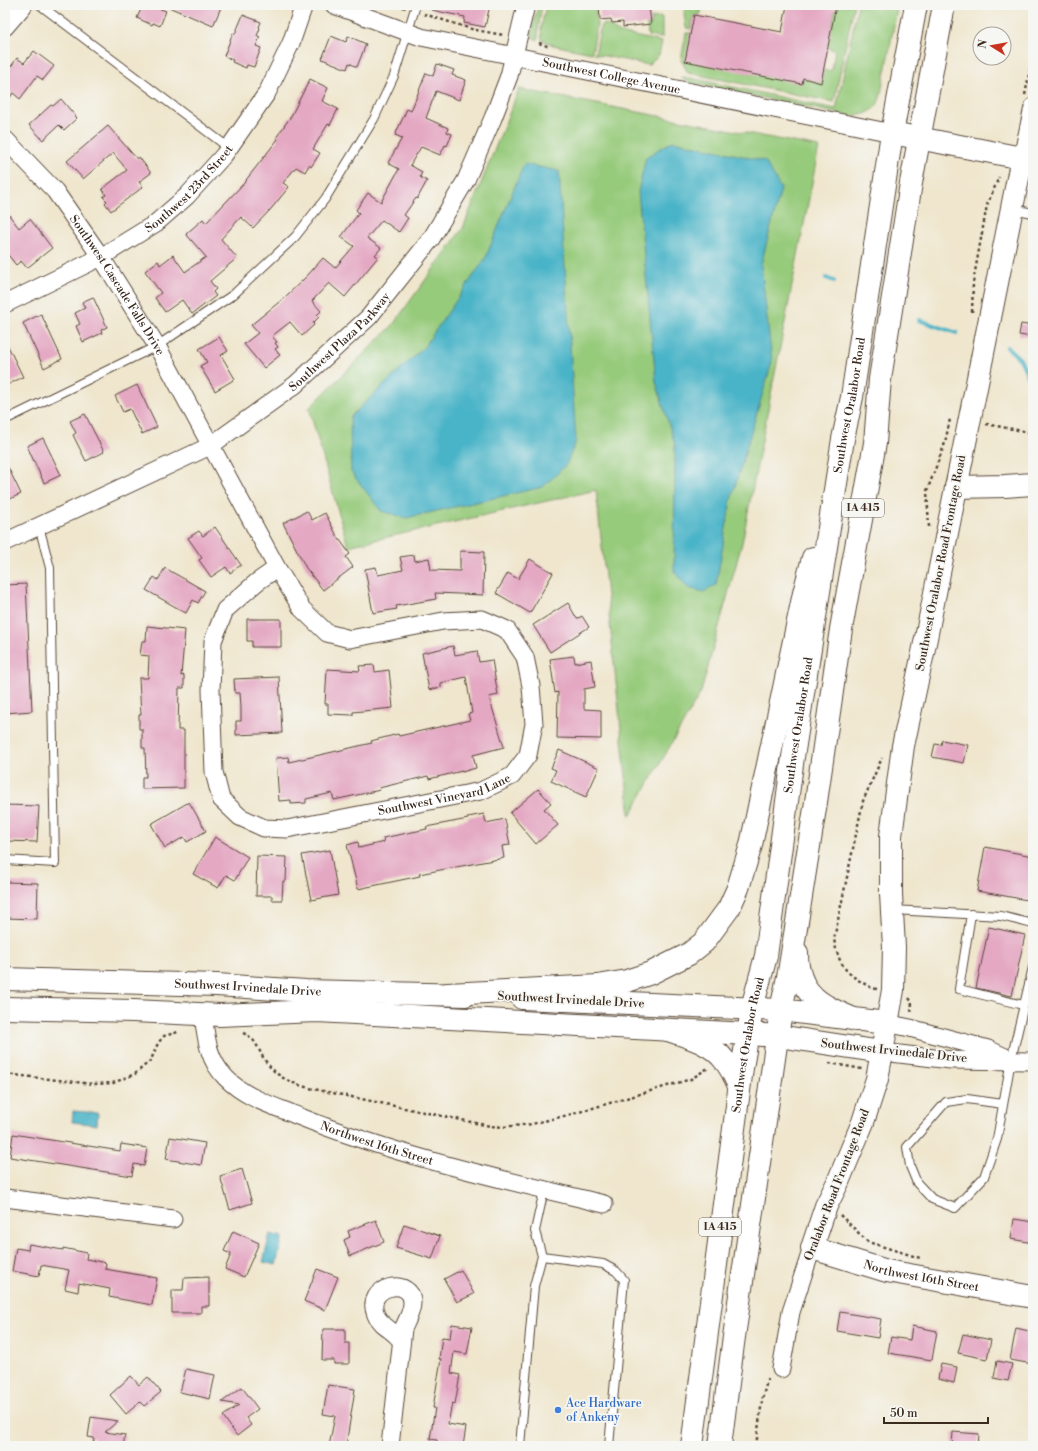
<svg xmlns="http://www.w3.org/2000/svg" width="1038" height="1451" viewBox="0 0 1038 1451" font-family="'Libre Bodoni',serif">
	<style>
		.green { fill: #97cb7c; stroke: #697a4d }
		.water { fill: #4ab4c8; stroke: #426f73 }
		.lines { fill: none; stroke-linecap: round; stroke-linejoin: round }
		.stream { stroke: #4ab4c8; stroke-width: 4 }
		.building { fill: #e4a8c3 }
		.lane-casing { stroke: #564638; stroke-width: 10 }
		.street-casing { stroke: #564638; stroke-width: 19 }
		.secondary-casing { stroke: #564638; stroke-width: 24 }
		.primary-casing { stroke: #564638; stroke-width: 24 }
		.path { stroke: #564638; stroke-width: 2.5; stroke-dasharray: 3 3; stroke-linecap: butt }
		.lane { stroke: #fff; stroke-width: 8 }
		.street { stroke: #fff; stroke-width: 17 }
		.secondary { stroke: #fff; stroke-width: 22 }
		.primary { stroke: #fff; stroke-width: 22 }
		.shop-dot { fill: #3f7fe0; stroke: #f6f6f2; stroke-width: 1.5 }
		.labels { text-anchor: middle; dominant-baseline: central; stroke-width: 3.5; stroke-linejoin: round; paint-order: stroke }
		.shield { fill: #f6f6f2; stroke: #73675e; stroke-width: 1 }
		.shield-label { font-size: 11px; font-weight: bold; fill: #3b2a1e }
		.street-label { font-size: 12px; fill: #3b2a1e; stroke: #f6f6f2 }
		.shop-label { font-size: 12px; fill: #366cbe; stroke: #f6f6f2; text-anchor: start }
	</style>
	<rect width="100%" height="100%" fill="#f6f6f2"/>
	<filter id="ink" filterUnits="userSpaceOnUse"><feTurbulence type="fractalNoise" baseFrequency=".025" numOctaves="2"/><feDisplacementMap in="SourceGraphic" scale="8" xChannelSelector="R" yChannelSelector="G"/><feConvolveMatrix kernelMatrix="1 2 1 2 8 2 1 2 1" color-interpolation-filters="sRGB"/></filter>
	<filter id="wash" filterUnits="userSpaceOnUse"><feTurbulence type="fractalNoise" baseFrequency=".012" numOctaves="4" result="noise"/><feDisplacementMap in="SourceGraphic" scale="16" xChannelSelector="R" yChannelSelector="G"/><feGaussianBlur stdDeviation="0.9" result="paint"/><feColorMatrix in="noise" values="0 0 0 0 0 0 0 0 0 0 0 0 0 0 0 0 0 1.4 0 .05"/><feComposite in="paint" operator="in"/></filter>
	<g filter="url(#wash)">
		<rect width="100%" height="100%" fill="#efe6cd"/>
		<path class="green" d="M538,5H542L538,29V40L531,37Z
			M546,5H595L597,25L592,53L553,45L542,40L541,28Z
			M686,5H693V7L702,9L700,15H694L691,29L686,28L684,14Z
			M840,5H854L834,102L688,73L681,60L686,33H691L803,78L821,83L823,70L829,71L832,69L835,50L827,48L835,11L838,9Z
			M858,5H898L880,98C875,114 860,117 845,115L691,83L681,78L685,77L836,109Z
			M662,17V38L648,36L647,25H651L652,18Z
			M606,24L620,33L662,42L659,55L649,65L595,54L601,25Z
			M519,89L819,147L742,543L701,692L630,816L596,490L348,546L309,408L392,326L463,228Z"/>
		<path class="water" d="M673,141L765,161L781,189L761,264L772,362L731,500L716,585L704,592L688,588L674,571L675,445L656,382L638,192L646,157Z
			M524,164L559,171L576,441L566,465L543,487L406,518L381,511L351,472L350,417L424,347L485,259Z
			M73,1111L98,1113L97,1125L72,1122Z
			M270,1234L283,1237L276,1265L263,1262Z"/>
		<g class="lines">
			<path class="stream" d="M826,278L834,281
				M919,320L957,333
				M1007,347L1020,359L1033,386"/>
		</g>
		<g id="blocks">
			<path class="building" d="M143,5H159L158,8L166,11L160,26L153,23L152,25L137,18Z
				M164,5H222L213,26Z
				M433,5H490L485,27L464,23L465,17L432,10Z
				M599,5H649L651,24L623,27V22L612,23L611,19L600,20Z
				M787,5H836L821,83L803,78L802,84L685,61L694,15L782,32Z
				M243,15L261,22L259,27L260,28L257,36L260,37L256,46L261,48L254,67L247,65L246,68L232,62L233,60L224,56L233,33L235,34Z
				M331,36L346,42L348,36L366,44L357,67L349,63L347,69L322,59Z
				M34,51L54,66L43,80L37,76L20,99L13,93L5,105V75L17,58L24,63Z
				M437,64L454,70L452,75L466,80L459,100L436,91L426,118L448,128L447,132L452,134L447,146L445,145L440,155L421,147L410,165L422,172L420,177L427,181L417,199L416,198L404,215L408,218L399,232L382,220L367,238L381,248L375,255L378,257L360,279L345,297L329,283L312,301L321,311L317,315L319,317L313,323L314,325L302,336L290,322L272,336L277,342L275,343L278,347L275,349L280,355L264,368L244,344L258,333L251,325L284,298L307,276L323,258L335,268L354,246L341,237L359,213L356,210L368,193L381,202L399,169L388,163L402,138L395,135L407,109L411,111L426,73L433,76Z
				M310,79L328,88L322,101L338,109L330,125L328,124L313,149L320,153L311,167L309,165L305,172L296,167L283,183L289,187L271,209L253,228L241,217L221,239L237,258L210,281L216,289L213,292L216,296L192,314L182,300L165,312L155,298L161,293L145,271L158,261L160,265L173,255L185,272L206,257L186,234L203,219L206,223L247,180H246L278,139L276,138L291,116Z
				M61,99L77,118L64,130L59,125L43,140L29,125L51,105L53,106Z
				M108,126L137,159L139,157L151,173L139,182L143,187L111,211L105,203L107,201L103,197L106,195L102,189L127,170L113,153L83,179L67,161Z
				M5,210L19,228L30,219L52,248L27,268L21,261L16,265L5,251Z
				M93,297L107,327L101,330L102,333L83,342L76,326L80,324L75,313L85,308L82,302Z
				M41,314L62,359L44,368L23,323Z
				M1021,324L1033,326V337L1019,335Z
				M219,337L228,351L221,355L235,379L215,391L200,366L207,362L199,349Z
				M5,340L23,377L5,386Z
				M137,385L157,427L142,434L130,409L123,412L115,396Z
				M85,414L104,452L86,461L73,435L76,433L70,421Z
				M43,438L61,475L44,483L27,446Z
				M5,461L21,494L5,501Z
				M307,511L312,520L325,513L337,536L350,554L346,557L353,567L323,590L306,568L283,523Z
				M215,527L241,565L230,573L226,567L211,577L199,560L202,558L188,538L199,531L203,536Z
				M460,551L484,552L483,595L435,593L436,599L396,606L397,609L373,613L365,569L376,567L378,575L403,570L400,557L414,555L415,561L429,558L431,570L460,571Z
				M530,559L553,573L530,613L496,593L508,573L518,579Z
				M165,568L205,591L198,603L193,600L186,613L146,590L154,577L158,580Z
				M26,584L32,711L5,713V585Z
				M568,603L577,619L582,616L589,627L550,652L533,625Z
				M247,619H281V647H252V641H247Z
				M147,626L185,630L181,676L184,675V688H179L178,730H184V788L142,789V777H146L145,748H142V729H139V715H141L139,678H148L149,656L140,655L142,641H146Z
				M453,646L455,655L477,651L479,662L492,660L498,695L489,697L504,747L473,755L476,768L462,772V771L429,779L428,776L379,788L380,790L334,800L332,793L306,799V803L291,804V800L279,801L276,758L288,757L289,762L372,743L371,741L398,734L399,736L470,720L468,714L472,713L466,677L441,683V687L429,690L422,653Z
				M574,656L575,663L591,660L595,687L584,689V709L601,710V739L557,738L558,692L555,693L550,659Z
				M374,665L375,672L389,670L393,708L353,712V715L328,714V704H325L327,669L360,671L359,666Z
				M279,677L282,733L236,735V721H241V707L240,693H235L234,679Z
				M942,740L968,745L964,763L932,757L935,744L941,745Z
				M559,750L599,768L586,797L551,781L556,770L551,768Z
				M538,789L551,803L544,809L558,825L536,844L510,813Z
				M189,802L206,831L187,842L184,837L165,848L151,824Z
				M5,805L39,806L37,842L5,841Z
				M484,814L486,823L505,819L510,845L502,846L504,858L419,874L420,876L358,889L347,845L358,842L359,848L384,842L383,838L427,829L426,827L468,819V817Z
				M215,837L248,857L235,880L226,875L218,888L193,874Z
				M985,847L1033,856V901L977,891Z
				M330,850L338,895L311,900L302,855Z
				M257,856L287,857L286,881H283L282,900H272V896H256Z
				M5,882L38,883L37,919L5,918Z
				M989,927L1025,935L1012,996L976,988Z
				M13,1134L120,1151L121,1144L147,1148L144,1166L134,1164L132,1176L10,1157Z
				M170,1137L205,1143L201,1165L166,1159Z
				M242,1169L252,1203L230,1210L220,1176Z
				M1014,1219L1033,1222V1243L1011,1239Z
				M376,1220L384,1242L350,1256L344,1240L350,1237L348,1231Z
				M404,1224L440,1236L432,1259L396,1248Z
				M233,1231L259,1243L244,1277L225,1269L231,1254L224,1251Z
				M29,1244L63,1250V1248L87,1253L86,1259L106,1263L105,1269L157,1278L152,1305L109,1297L110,1289L79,1283L78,1292L65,1289L69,1270L41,1265L39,1276L12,1271L16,1248L28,1250Z
				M317,1269L338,1277L325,1310L304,1301Z
				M461,1270L474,1294L457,1302L444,1279Z
				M209,1277V1306H201V1313H172V1290H183L184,1278Z
				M840,1312L881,1319L878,1338L837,1331Z
				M452,1324L472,1327L467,1354L454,1352L451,1373L460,1375L455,1404L452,1403L448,1424L466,1427L463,1446H436L437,1440L430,1439L435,1408H433L441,1359H439L442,1337L450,1338Z
				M912,1326L937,1331L932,1360L888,1353L891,1337L910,1340Z
				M1016,1328L1033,1332V1364L1010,1360Z
				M323,1329H345V1343H349V1364H334V1360H322Z
				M963,1334L991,1340L987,1359L958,1353Z
				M997,1361L1012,1364L1008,1381L994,1378Z
				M941,1364L957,1367L954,1383L938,1379Z
				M186,1369L215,1375L210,1399L180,1392Z
				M131,1376L139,1385L148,1377L161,1392L144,1406L140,1402L126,1414L110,1395Z
				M328,1385L355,1389L346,1446H329L335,1416L323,1414Z
				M242,1387L258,1409L246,1418L251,1425L237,1436L223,1416L239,1405L222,1402Z
				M91,1417L118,1421L105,1432L125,1435L123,1446H93L94,1438L88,1437Z
				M953,1432L979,1434L978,1446H952Z"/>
		</g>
	</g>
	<g filter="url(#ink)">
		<use href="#blocks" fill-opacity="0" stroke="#564638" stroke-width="1"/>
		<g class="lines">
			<g class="lane-casing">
				<path id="lane" d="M40,5L229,148
					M1013,209L1033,213
					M5,420L157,346L234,294L295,237L325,199L374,119L394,76L416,5
					M5,860L55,863L50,568L39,526
					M893,910L1001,916L1033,924
					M971,914L959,989L1023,1005
					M1003,1104L967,1099L946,1102L907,1147L910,1166L917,1183L932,1199L955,1208L984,1177L997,1139L1011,1060L1033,967
					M544,1190L535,1231L542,1256L603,1264L616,1271L624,1280L609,1446
					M520,1446L534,1286L542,1256"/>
			</g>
			<g class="street-casing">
				<g id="street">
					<path id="s1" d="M334,5L421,37L892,133"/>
					<path d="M5,27L24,5"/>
					<path id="s2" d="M5,139L55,191L101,257L157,346L277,568L257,582L225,610L213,641L211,690L214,772L221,799L240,817L264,828L287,829L481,791L512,776L528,755L534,724L531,686L525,657L507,630L482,619L443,621L350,639L327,633L302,609L277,568"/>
					<path d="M1022,158L1033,107"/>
					<path id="s3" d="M5,304L101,257L156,223L187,196L224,155L267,93L291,43L304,5"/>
					<path id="s4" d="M5,542L210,446L295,385L369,317L431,239L466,180L493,118L509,76L526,5"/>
					<path id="s5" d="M203,1014C206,1038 208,1060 226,1078C245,1098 274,1106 298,1116C397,1156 500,1179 604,1204"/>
					<path d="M886,1023L910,1028L988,1049L1005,1057"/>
					<path d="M882,1052L951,1060L1033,1061"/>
					<path d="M5,1198L173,1219"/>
					<path d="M781,1369L791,1312L812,1248"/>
					<path d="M390,1446L403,1329C406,1322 412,1312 412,1303C413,1276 363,1285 376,1315C380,1326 394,1330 401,1341"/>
				</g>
			</g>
			<g class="secondary-casing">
				<g id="secondary">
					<path id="s6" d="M892,133L1022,158L923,653L903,746L891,836V894L894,947L893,990L882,1052L877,1079L863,1122L838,1182L826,1206L812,1248L887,1271L1033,1297"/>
					<path d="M956,487L1005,486L1033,484"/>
					<path id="s7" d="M5,979L217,985L306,991L466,995"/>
					<path d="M522,998L781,1010L886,1023"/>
					<path d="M5,1008L133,1011L220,1015L317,1011L748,1034L778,1036L882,1052"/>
				</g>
			</g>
			<g class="primary-casing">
				<g id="primary">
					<path d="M797,953C797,995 822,1006 856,1020"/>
					<path d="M448,994L598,986L627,981L651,973L689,954L704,942L729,908L738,888L751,845L804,593L813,558"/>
					<path d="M668,1030C689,1037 712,1043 725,1061C731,1068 735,1077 739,1086"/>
					<path id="s8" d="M692,1446L742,1068L753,1004L766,956L793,757L843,439L852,397L892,133L916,5"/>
					<path d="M720,1446L733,1344L781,1010L789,972L816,802L841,629L875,443L880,379L911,183L944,5"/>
				</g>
			</g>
			<path class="path" d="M397,5L406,8
				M424,14L475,30L504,35
				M539,43L550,47
				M1025,95L1033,54
				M972,312L973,283L987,205L999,177
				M986,424L1033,433
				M929,527L927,491L945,443L950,419
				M877,989L872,988C848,975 839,968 834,939L863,801L882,758
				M909,998L912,1002L911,1014
				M243,1033C258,1039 258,1052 267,1063C279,1079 292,1083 309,1088L490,1126L503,1127L532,1124L576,1113L691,1079L708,1068
				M829,1063L862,1069
				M5,1074L93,1084L113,1083L135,1074L151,1060L158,1043L164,1036L178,1032
				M840,1215L868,1242L920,1258
				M756,1446L762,1400L768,1377"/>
			<use href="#lane" class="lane"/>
			<use href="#street" class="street"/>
			<use href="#secondary" class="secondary"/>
			<use href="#primary" class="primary"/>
		</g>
	</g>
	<circle class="shop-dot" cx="558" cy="1410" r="4"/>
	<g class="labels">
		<g class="shield">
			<rect x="842" y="499" width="42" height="18" rx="3"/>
			<rect x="699" y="1218" width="42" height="18" rx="3"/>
		</g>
		<g class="shield-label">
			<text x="863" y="508">IA 415</text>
			<text x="720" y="1227">IA 415</text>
		</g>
		<g class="street-label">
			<text stroke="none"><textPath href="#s1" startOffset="287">Southwest College Avenue</textPath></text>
			<text stroke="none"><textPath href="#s3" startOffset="219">Southwest 23rd Street</textPath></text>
			<text stroke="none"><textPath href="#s2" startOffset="185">Southwest Cascade Falls Drive</textPath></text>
			<text stroke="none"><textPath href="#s4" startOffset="393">Southwest Plaza Parkway</textPath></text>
			<text stroke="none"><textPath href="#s8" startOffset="1053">Southwest Oralabor Road</textPath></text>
			<text transform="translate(941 563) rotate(-79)">Southwest Oralabor Road Frontage Road</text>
			<text stroke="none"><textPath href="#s8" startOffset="729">Southwest Oralabor Road</textPath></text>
			<text stroke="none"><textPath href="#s2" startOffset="1006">Southwest Vineyard Lane</textPath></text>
			<text stroke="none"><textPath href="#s7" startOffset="243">Southwest Irvinedale Drive</textPath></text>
			<text transform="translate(571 1000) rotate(3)">Southwest Irvinedale Drive</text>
			<text stroke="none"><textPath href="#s8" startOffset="405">Southwest Oralabor Road</textPath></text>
			<text transform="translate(894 1051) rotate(6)">Southwest Irvinedale Drive</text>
			<text stroke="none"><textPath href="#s5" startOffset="235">Northwest 16th Street</textPath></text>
			<text transform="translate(837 1185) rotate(-69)">Oralabor Road Frontage Road</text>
			<text stroke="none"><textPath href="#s6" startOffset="1362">Northwest 16th Street</textPath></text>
		</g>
		<g class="shop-label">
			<text x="566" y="1403">Ace Hardware<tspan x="566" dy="14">of Ankeny</tspan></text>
		</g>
	</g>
	<rect width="1038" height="1451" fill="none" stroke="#f6f6f2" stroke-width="20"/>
	<g transform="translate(992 46) rotate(281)"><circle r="19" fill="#f6f6f2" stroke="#aba49d"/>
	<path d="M0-3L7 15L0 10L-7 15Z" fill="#c8321e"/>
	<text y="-6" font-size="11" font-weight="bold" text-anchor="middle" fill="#3b2a1e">N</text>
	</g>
	<path d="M884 1417v6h104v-6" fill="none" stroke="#3b2a1e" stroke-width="2"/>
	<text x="890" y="1417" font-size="12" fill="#3b2a1e" stroke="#f6f6f2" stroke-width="3" paint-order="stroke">50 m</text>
</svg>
